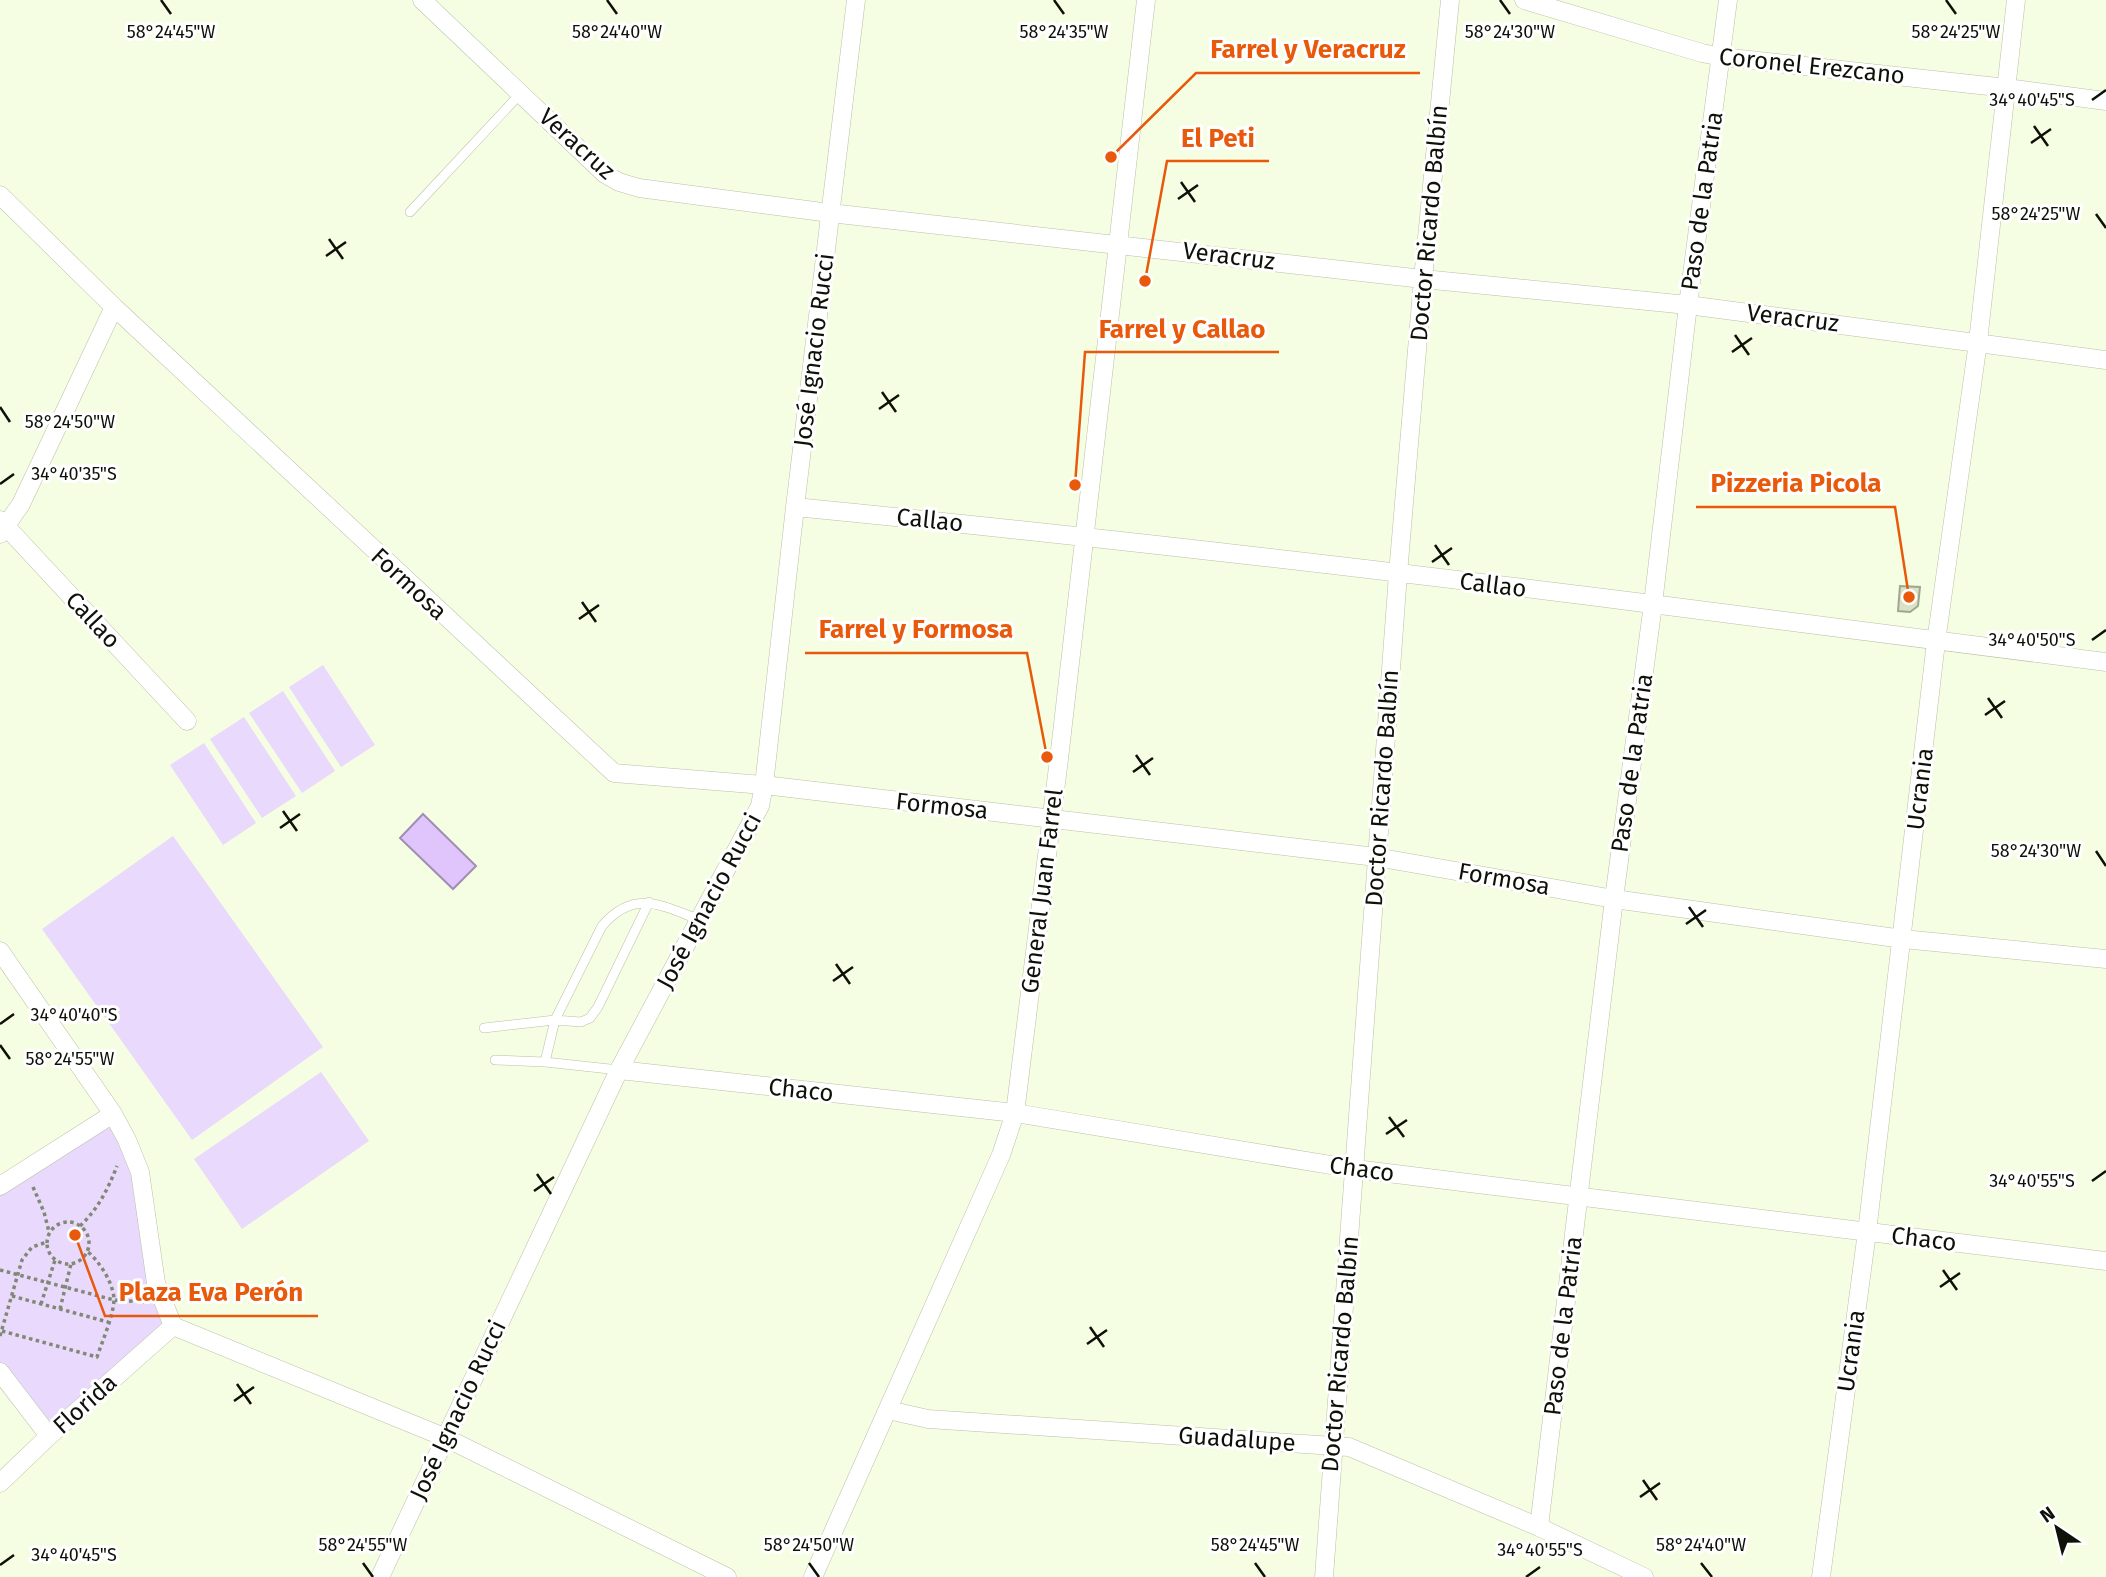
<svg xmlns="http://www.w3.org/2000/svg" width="2106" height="1577" viewBox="0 0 2106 1577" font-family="'Fira Sans',sans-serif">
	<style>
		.green { fill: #e9d9fc }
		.water { fill: #dfc5fc; stroke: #a08fb3; stroke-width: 2 }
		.building { fill: #d9e2c7; stroke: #9fa88e; stroke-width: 2 }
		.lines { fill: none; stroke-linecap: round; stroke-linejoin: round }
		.service-casing { stroke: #b8c1a7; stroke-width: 10 }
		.minor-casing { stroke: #b8c1a7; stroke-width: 19 }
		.path { stroke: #828876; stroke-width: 3.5; stroke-dasharray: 3.5 3.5; stroke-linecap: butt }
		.service { stroke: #fff; stroke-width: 9 }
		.minor { stroke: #fff; stroke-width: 18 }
		.ticks { fill: none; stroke: #0e1108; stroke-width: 2.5 }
		.labels { text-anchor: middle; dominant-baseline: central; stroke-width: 6; stroke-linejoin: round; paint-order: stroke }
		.street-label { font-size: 24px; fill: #0e1108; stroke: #fff }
		.ticks-label { font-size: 18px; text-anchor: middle; fill: #0e1108; stroke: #fff; stroke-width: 6; stroke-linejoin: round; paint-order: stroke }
		.leader { fill: none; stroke: #e8590c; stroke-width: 2.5 }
		.callout-dot { fill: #e8590c; stroke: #fff; stroke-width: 2.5 }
		.callout-label { font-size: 26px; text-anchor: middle; font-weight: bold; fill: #e8590c; stroke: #fff; stroke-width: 6; stroke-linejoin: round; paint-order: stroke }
	</style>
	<rect width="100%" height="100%" fill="#f5fee2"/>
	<path class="green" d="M323,665L375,745L341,767L289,687Z
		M283,691L335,771L302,793L249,713Z
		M244,717L296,796L262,818L210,739Z
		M204,743L256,823L223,845L170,765Z
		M173,836L323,1047L192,1140L42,929Z
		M321,1072L369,1141L242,1229L194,1159Z
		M113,1114L127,1140L173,1326L49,1436L0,1372V1186Z"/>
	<path class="water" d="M423,814L476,866L453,889L400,838Z"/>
	<path class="building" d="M1900,586L1920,587L1918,606L1910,612L1898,611Z"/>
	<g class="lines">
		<g class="service-casing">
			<path id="service" d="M410,212L521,93
				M484,1028L555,1020L581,1022L590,1018L598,1007L649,902
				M495,1060L545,1062L619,1070
				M545,1062L555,1020L602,926C634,889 661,905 700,920"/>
		</g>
		<g class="minor-casing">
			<path id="minor" d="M422,0L605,174L619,182L639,188L830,213L1423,279L1688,305L2106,360
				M1524,0L1702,53L1722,57L2007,88L2106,101
				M0,195L114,307L614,773L764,785L1376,857L1614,899L1903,939L2106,959
				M795,507C1081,535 1367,568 1652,604C1803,622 1954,644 2106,662
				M0,520L187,721
				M0,534L21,504L114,307
				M0,951L113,1114L127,1140L140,1172L156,1283L173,1326L444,1437L727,1577
				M619,1070L1015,1113L1355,1169L2106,1261
				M0,1186L113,1114
				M0,1372L49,1436
				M888,1410L928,1419L1349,1447L1539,1527L1644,1577
				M0,1483L49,1436L173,1326
				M1539,1527L1614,899L1653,604L1688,305L1728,0
				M380,1577L619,1070L760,806L764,785L795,507L856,0
				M813,1577L1001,1155L1015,1113L1059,759L1146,0
				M1324,1577L1398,574L1423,279L1450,0
				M1821,1577L1867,1232L1936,642L1978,342L2016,0"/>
		</g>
		<path class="path" d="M33,1187L44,1212L49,1232
			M47 1243a21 21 0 1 1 42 0a21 21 0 1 1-42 0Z
			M80,1226C98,1209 108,1189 117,1166
			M0,1270L114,1300L144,1302
			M12,1296L108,1322
			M41,1304L55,1260
			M60,1309L71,1264
			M2,1331L97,1357C102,1342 114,1314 114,1299C113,1282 99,1261 87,1251
			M0,1336L22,1260L32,1247L47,1242"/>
		<use href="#service" class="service"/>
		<use href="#minor" class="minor"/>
	</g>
	<path class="ticks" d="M161,0L171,14M607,0L617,14M1054,0L1064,14M1500,0L1510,14M1946,0L1956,14M2092,100L2106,90M2034,126L2048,146M2031,143L2051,129M1181,182L1195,202M1178,199L1198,185M2096,214L2106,228M329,239L343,259M326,256L346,242M1735,335L1749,355M1732,352L1752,338M882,392L896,412M0,407L10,422M879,409L899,395M0,484L14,474M1435,545L1449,565M1432,562L1452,548M582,602L596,622M579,619L599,605M2092,640L2106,630M1988,698L2002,718M1985,715L2005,701M1136,755L1150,775M1133,772L1153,758M283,811L297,831M280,828L300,814M2096,851L2106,866M1689,907L1703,927M1686,924L1706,910M836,964L850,984M833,981L853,967M0,1024L14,1014M0,1045L10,1059M1389,1117L1404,1137M1386,1134L1407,1120M537,1174L551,1194M2092,1181L2106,1171M534,1191L554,1177M1943,1270L1957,1290M1940,1287L1960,1273M1090,1327L1104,1347M1087,1344L1107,1330M237,1384L251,1404M234,1401L254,1387M1643,1480L1657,1500M1640,1497L1660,1483M363,1563L373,1577M809,1563L819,1577M1255,1563L1265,1577M1701,1563L1712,1577M0,1565L14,1555M1526,1577L1540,1567"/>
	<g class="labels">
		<g class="street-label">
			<text transform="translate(1812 66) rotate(6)">Coronel Erezcano</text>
			<text transform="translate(577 144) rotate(42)">Veracruz</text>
			<text transform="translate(1702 201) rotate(-82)">Paso de la Patria</text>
			<text transform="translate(1429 223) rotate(-85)">Doctor Ricardo Balbín</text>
			<text transform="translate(1229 256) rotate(7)">Veracruz</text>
			<text transform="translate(1793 318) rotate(7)">Veracruz</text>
			<text transform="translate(814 350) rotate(-83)">José Ignacio Rucci</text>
			<text transform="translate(930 520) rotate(6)">Callao</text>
			<text transform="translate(409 584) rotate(43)">Formosa</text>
			<text transform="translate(1493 585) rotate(7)">Callao</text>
			<text transform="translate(93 620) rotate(47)">Callao</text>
			<text transform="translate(1632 763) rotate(-82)">Paso de la Patria</text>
			<text transform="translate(1382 788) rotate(-86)">Doctor Ricardo Balbín</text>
			<text transform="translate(1920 789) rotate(-83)">Ucrania</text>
			<text transform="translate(942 806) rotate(6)">Formosa</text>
			<text transform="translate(1504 879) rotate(10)">Formosa</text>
			<text transform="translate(1042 891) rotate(-83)">General Juan Farrel</text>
			<text transform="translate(709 901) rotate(-62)">José Ignacio Rucci</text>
			<text transform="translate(801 1090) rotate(6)">Chaco</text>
			<text transform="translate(1362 1169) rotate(8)">Chaco</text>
			<text transform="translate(1924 1239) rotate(7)">Chaco</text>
			<text transform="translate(1563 1326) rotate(-83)">Paso de la Patria</text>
			<text transform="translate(1851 1351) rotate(-82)">Ucrania</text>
			<text transform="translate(1340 1354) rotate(-85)">Doctor Ricardo Balbín</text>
			<text transform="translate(85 1404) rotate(-42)">Florida</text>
			<text transform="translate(458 1410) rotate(-65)">José Ignacio Rucci</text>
			<text transform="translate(1237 1439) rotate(4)">Guadalupe</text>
		</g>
	</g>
	<g class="ticks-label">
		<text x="171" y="38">58°24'45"W</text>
		<text x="617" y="38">58°24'40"W</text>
		<text x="1064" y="38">58°24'35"W</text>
		<text x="1510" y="38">58°24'30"W</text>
		<text x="1956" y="38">58°24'25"W</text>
		<text x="2032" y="106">34°40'45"S</text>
		<text x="2036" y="220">58°24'25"W</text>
		<text x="70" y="428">58°24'50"W</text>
		<text x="74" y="480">34°40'35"S</text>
		<text x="2032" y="646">34°40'50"S</text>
		<text x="2036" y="857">58°24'30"W</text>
		<text x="74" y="1021">34°40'40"S</text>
		<text x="70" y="1065">58°24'55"W</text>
		<text x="2032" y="1187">34°40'55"S</text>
		<text x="363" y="1551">58°24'55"W</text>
		<text x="809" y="1551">58°24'50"W</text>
		<text x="1255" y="1551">58°24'45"W</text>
		<text x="1701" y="1551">58°24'40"W</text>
		<text x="1540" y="1556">34°40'55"S</text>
		<text x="74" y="1561">34°40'45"S</text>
	</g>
	<path class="leader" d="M1111 157L1196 73H1420M1145 281L1167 161H1269M1075 485L1085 352H1279M1909 597L1895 507H1696M1047 757L1027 653H805M75 1235L105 1316H318"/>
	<g class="callout-dot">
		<circle cx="1111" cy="157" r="7"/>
		<circle cx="1145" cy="281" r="7"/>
		<circle cx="1075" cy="485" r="7"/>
		<circle cx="1909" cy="597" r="7"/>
		<circle cx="1047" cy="757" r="7"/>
		<circle cx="75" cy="1235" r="7"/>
	</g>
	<g class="callout-label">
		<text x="1308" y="58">Farrel y Veracruz</text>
		<text x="1218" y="147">El Peti</text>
		<text x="1182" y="338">Farrel y Callao</text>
		<text x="1796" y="492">Pizzeria Picola</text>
		<text x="916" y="638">Farrel y Formosa</text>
		<text x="211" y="1301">Plaza Eva Perón</text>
	</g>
	<g transform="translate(2057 1528) rotate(325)" stroke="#ffffff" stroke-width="5" paint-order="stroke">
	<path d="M0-5L12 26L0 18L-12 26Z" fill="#0e1108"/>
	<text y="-10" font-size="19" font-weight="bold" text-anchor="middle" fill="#0e1108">N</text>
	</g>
</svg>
